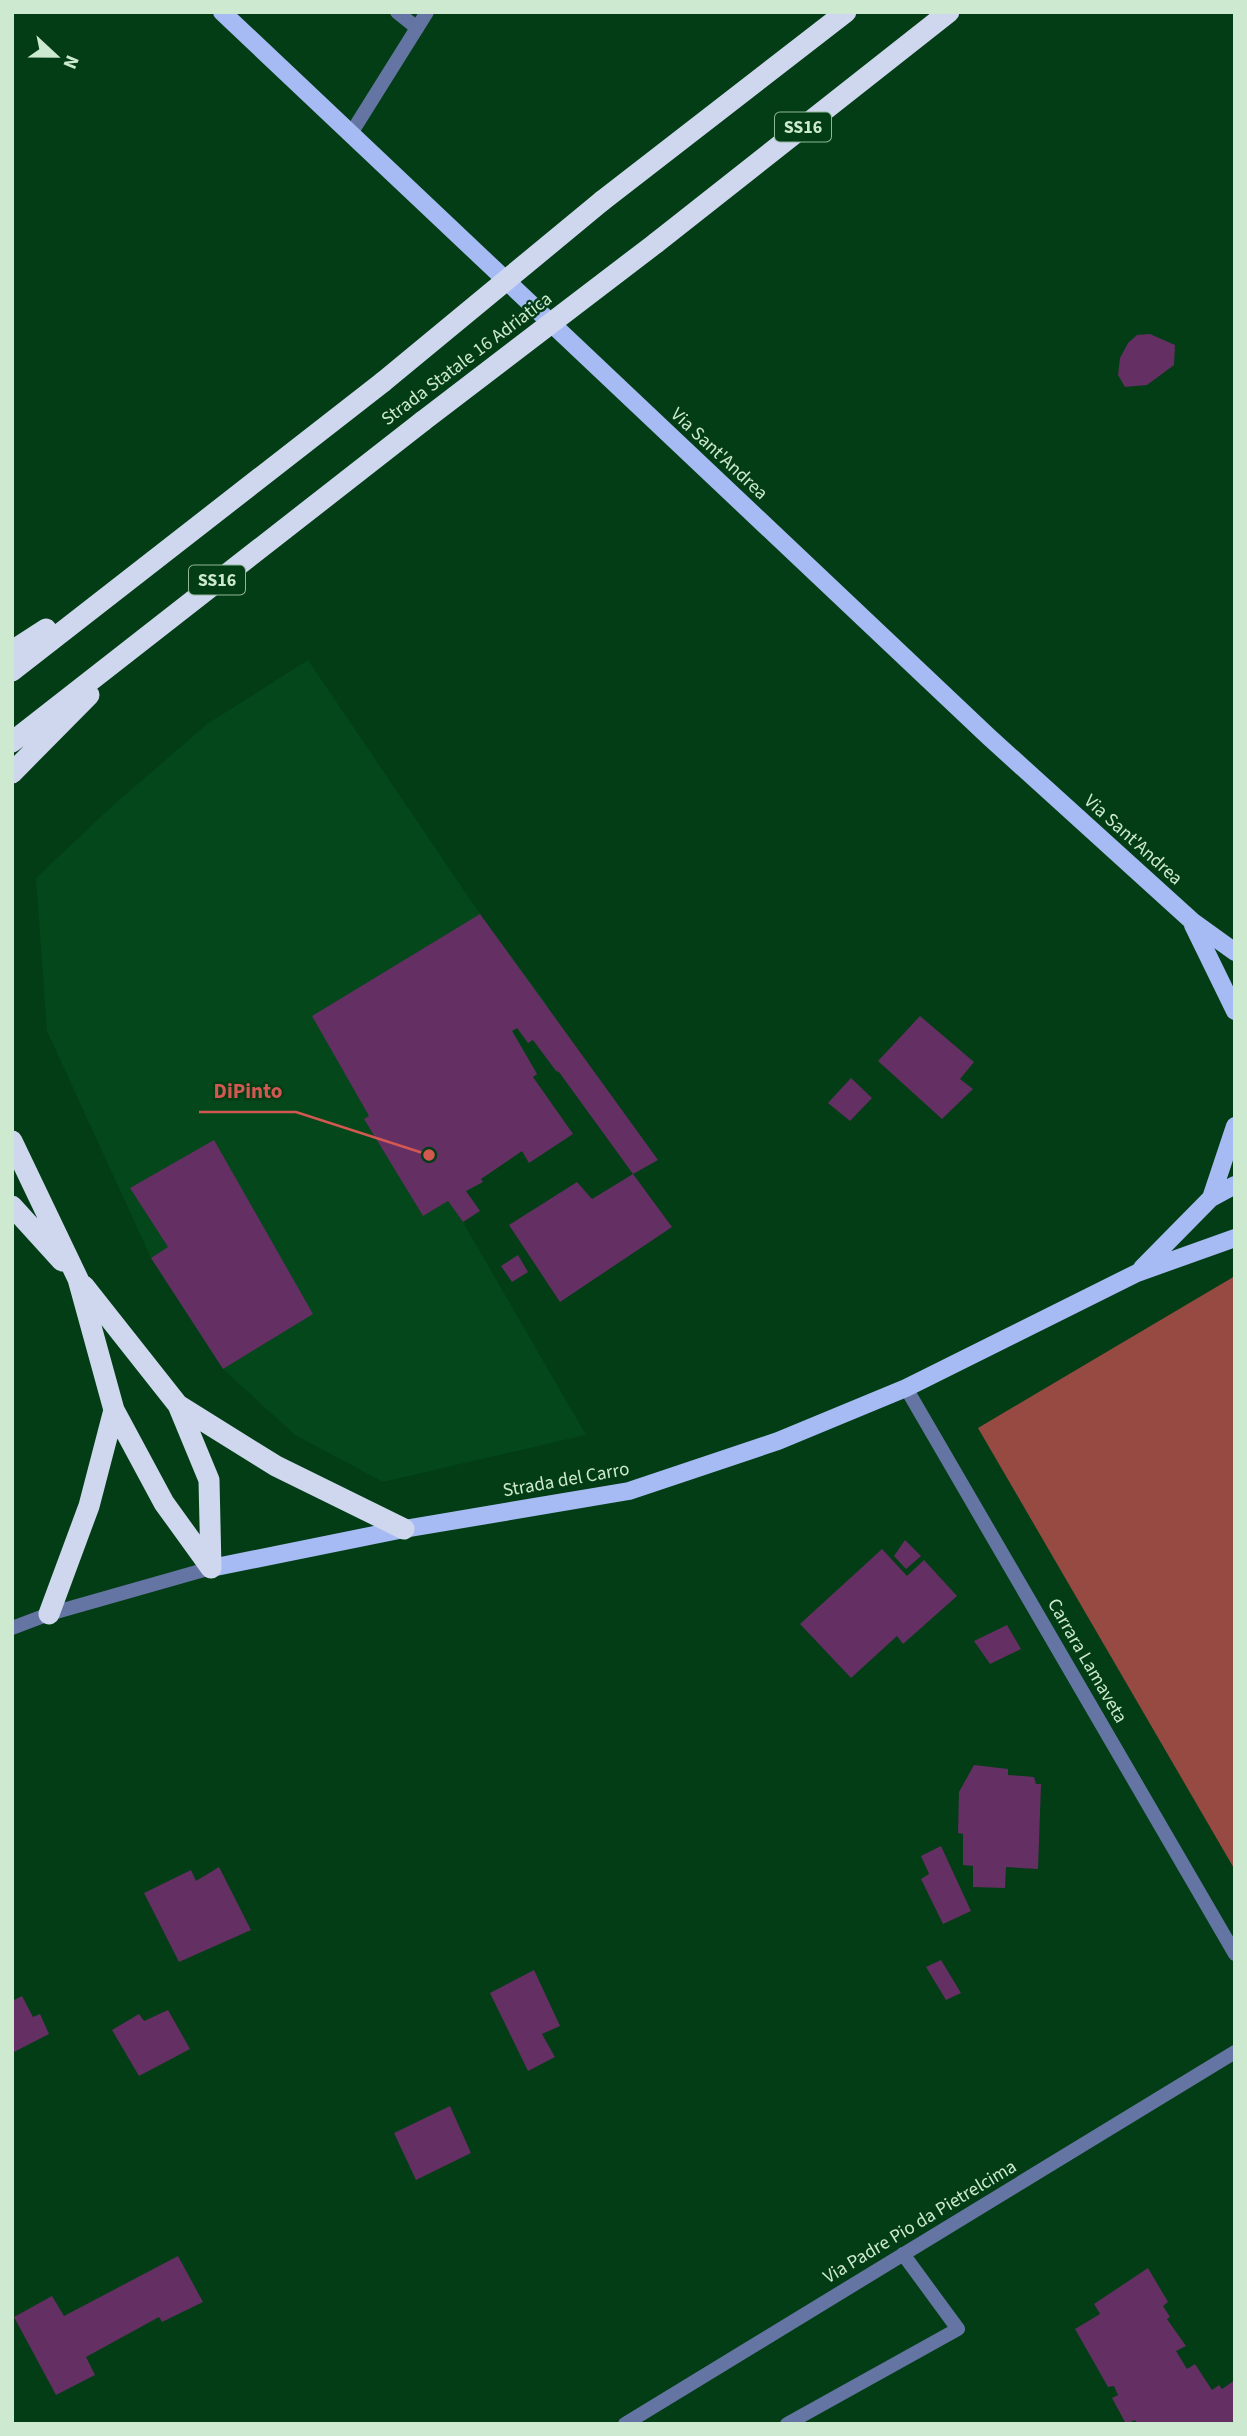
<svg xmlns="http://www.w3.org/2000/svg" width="1247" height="2436" viewBox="0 0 1247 2436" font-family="'Source Sans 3',sans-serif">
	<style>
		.built { fill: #03471a }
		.forest { fill: #964a41 }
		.building { fill: #642f62 }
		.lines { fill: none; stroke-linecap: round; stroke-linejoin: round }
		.lane { stroke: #6575a3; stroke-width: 14 }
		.street { stroke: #6575a3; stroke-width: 14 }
		.primary { stroke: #a6bbf3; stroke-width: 18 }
		.highway { stroke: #ced7ee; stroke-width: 21 }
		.highway-bridge { stroke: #ced7ee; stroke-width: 21 }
		.labels { text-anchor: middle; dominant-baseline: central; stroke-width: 5; stroke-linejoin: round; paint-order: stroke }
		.shield { fill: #033d15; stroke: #90b598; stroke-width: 2 }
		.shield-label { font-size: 18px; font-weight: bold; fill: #cde9d0 }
		.street-label { font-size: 19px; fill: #cde9d0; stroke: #033d15 }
		.leader { fill: none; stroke: #d45852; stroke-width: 2.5 }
		.callout-dot { fill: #d45852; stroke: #033d15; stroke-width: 2.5 }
		.callout-label { font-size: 21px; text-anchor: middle; font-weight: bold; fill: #d45852; stroke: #033d15; stroke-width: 5; stroke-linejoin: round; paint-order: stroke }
	</style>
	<rect width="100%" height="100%" fill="#033d15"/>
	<path class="built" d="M308,660L480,914L549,1007L513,1031L537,1074L533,1077L542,1093L565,1123L481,1179L483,1182L448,1201L463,1222L586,1435L383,1482L295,1435L223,1369L151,1258L47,1031L36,878L109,809L207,724Z"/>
	<path class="forest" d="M1235,1276V1870L978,1428Z"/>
	<path class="building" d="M1150,334L1175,345L1174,365L1147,385L1125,387L1118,375L1120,358L1128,343L1137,335Z
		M480,914L658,1160L633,1174L559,1072L556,1071L533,1040L528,1043L517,1028L512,1031L537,1074L533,1077L573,1134L529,1163L522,1151L481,1179L483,1182L466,1191L480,1211L463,1222L448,1201L423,1216L364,1119L369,1116L312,1016Z
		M920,1016L974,1062L960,1079L973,1089L942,1119L878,1061Z
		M851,1078L872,1098L850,1121L828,1103Z
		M214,1140L313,1314L223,1369L151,1258L168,1247L130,1188Z
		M633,1174L672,1227L560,1302L509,1225L577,1182L592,1199Z
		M518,1255L528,1272L512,1282L501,1266Z
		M905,1540L921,1556L906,1569L894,1556Z
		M882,1549L907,1576L924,1560L957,1596L903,1644L897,1636L851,1678L800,1624Z
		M1007,1625L1021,1649L990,1664L974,1641Z
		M974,1765L1008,1769V1775L1034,1777L1036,1784H1041L1038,1869L1006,1867L1005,1888L973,1887V1866L963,1865V1834L958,1833L959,1792Z
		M941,1846L971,1911L943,1924L921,1879L929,1874L921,1856Z
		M219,1867L251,1930L179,1962L144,1893L191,1870L196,1881Z
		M941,1960L961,1993L946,2000L926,1967Z
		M534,1970L560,2026L542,2034L555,2057L528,2071L490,1993Z
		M22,1996L33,2017L40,2014L49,2034L12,2053V2001Z
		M168,2010L190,2049L139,2076L112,2030L139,2014L144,2021Z
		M450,2106L471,2153L416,2180L394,2133Z
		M178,2256L203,2302L162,2322L159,2317L86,2357L95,2375L56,2395L14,2317L52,2296L64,2316Z
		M1148,2268L1168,2302L1163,2306L1170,2317L1167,2319L1186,2346L1176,2351L1187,2369L1195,2364L1212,2390L1219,2385L1222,2389L1235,2380V2420L1228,2424H1137L1135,2420L1126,2424L1112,2398L1118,2395L1114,2386L1108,2387L1075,2329L1100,2314L1094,2304Z"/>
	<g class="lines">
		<path class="lane" d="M350,135L417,28L397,12"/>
		<path class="street" d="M417,28L427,12
			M906,1388L1235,1954
			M12,1628L49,1614L211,1568
			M625,2424L1235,2052
			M787,2424L958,2329L903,2254"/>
		<path class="primary" d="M222,12L989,737L1192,921L1235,952
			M1193,925L1235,1011
			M1211,1198L1235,1126
			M1142,1268L1211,1198L1235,1185
			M211,1568L404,1529L629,1491L778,1441L906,1388L1137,1273L1235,1238"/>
		<path class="highway" d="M602,201L846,12
			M656,243L949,12
			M12,651L46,629
			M12,671L383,382
			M12,742L423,421
			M12,773L89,695
			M12,1141L78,1279L114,1410L164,1503L211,1568
			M12,1206L62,1261
			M84,1286L178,1405L209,1480L211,1568
			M178,1405L276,1466L404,1529
			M49,1614L89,1506L114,1410"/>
		<path class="highway-bridge" d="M383,382L602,201
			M423,421L656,243"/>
	</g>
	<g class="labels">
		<g class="shield">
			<rect x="775" y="112.5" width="56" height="29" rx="5"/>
			<rect x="189" y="565.5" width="56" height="29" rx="5"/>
		</g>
		<g class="shield-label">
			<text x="803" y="127">SS16</text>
			<text x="217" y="580">SS16</text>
		</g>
		<g class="street-label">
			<text transform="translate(467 359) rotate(-37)">Strada Statale 16 Adriatica</text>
			<text transform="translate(719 454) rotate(43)">Via Sant'Andrea</text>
			<text transform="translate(1133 840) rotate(42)">Via Sant'Andrea</text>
			<text transform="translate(566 1480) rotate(-10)">Strada del Carro</text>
			<text transform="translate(1087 1661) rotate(60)">Carrara Lamaveta</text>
			<text transform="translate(920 2222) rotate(-31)">Via Padre Pio da Pietrelcima</text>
		</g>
	</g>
	<path class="leader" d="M429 1155L296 1112H199"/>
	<circle class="callout-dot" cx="429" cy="1155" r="7"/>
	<g class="callout-label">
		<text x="248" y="1098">DiPinto</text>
	</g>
	<rect width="1247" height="2436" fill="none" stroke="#cde9d0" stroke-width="28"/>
	<g transform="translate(56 56) rotate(112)" stroke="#033d15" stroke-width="5" paint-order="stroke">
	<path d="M0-5L12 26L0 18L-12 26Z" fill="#cde9d0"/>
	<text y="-10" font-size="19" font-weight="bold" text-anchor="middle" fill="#cde9d0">N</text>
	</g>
</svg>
